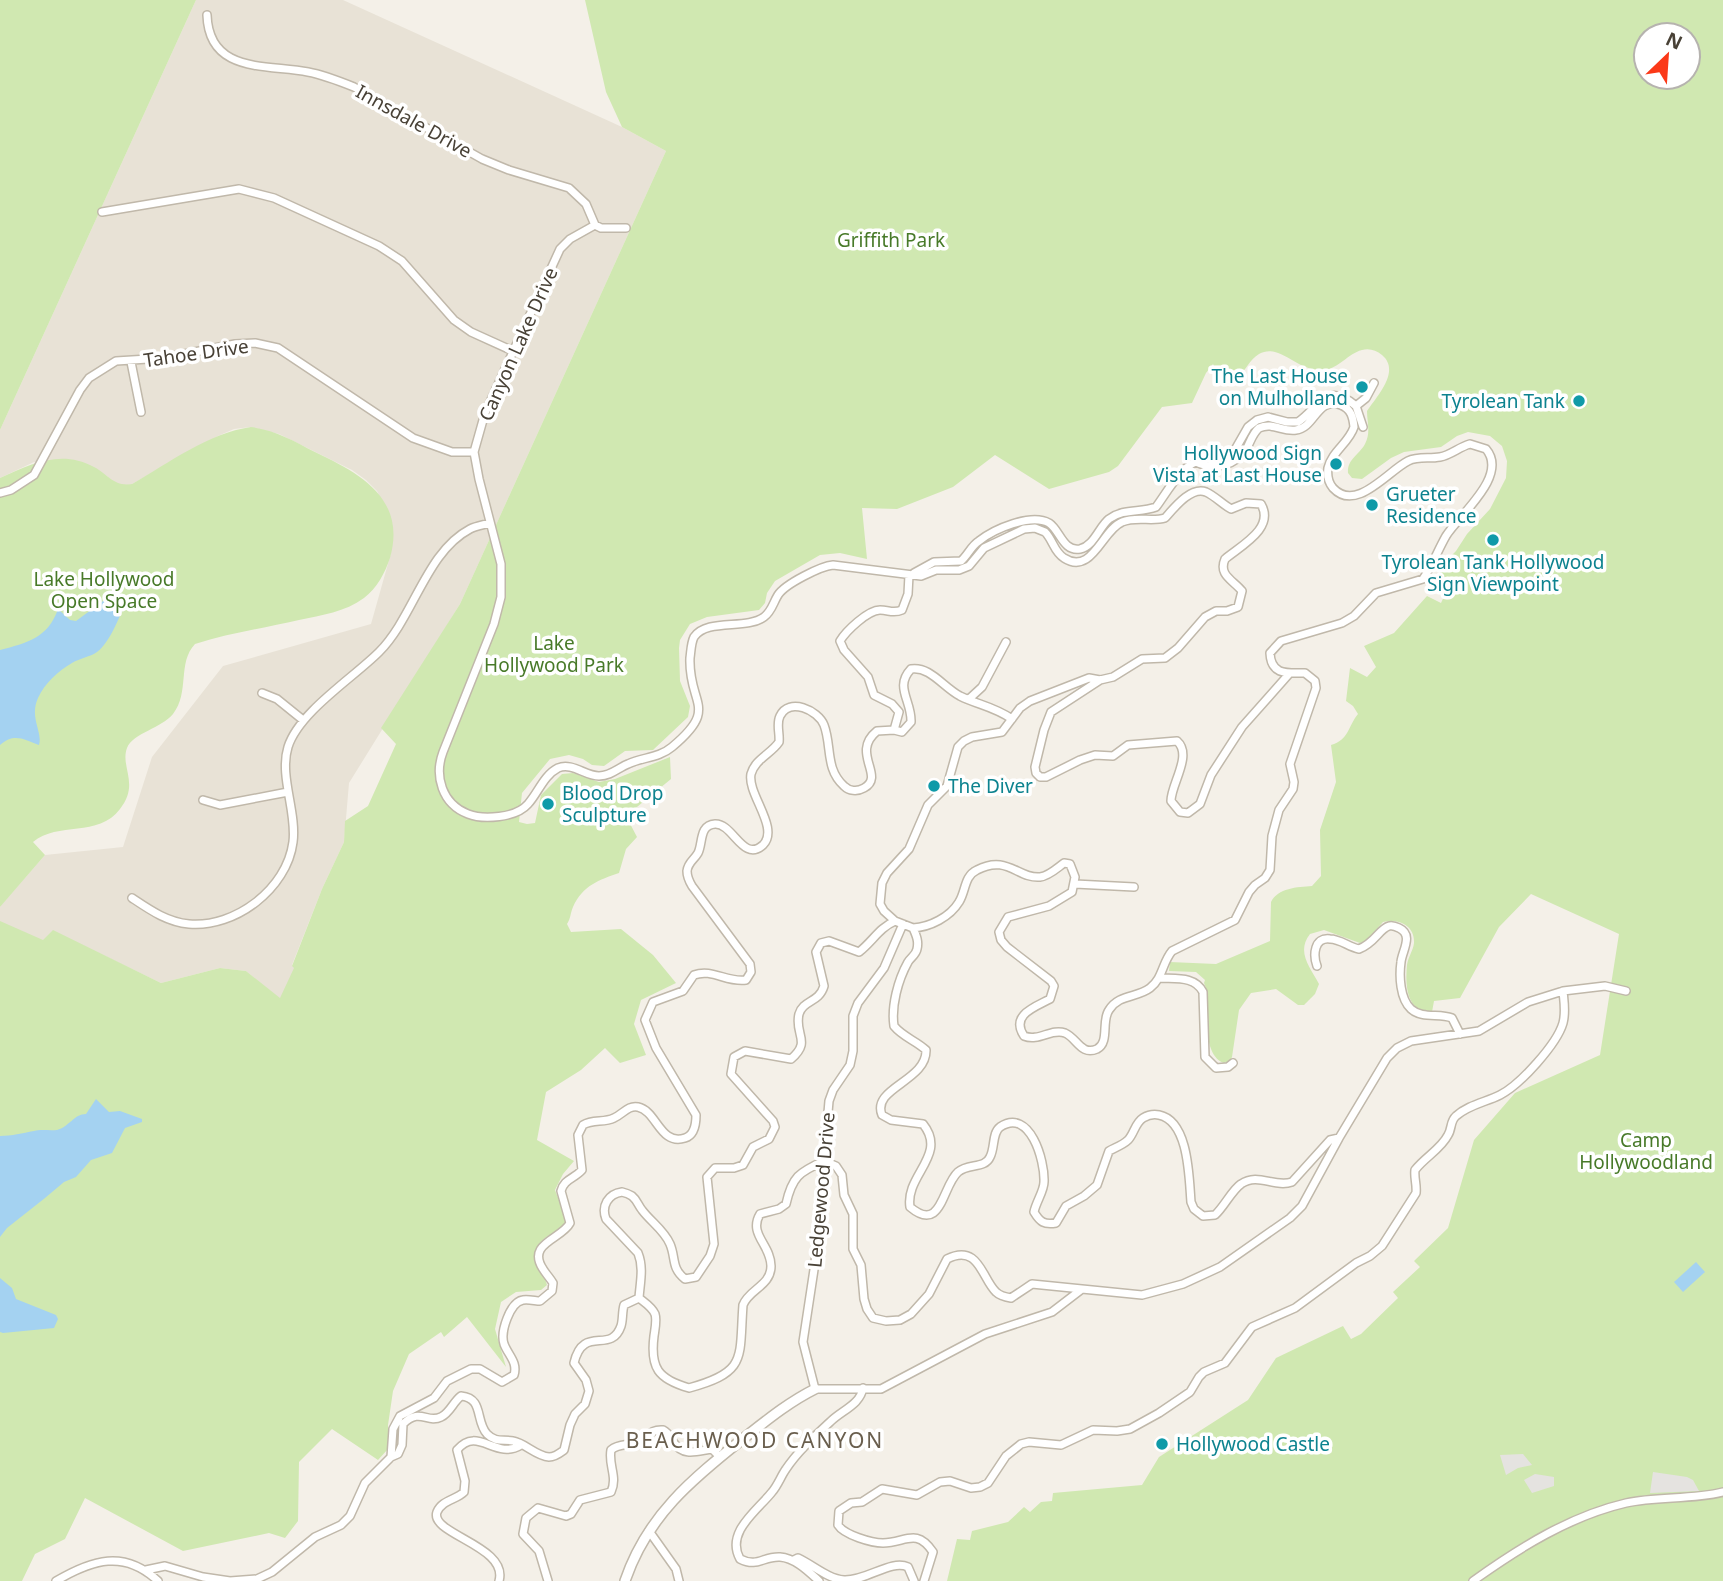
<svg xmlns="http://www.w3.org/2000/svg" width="1723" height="1581" viewBox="0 0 1723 1581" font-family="'Noto Sans',sans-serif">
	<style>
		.residential { fill: #e8e2d6 }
		.green { fill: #d0e8b1; fill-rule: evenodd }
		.parking { fill: #e5e3e0 }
		.water { fill: #a4d2f1 }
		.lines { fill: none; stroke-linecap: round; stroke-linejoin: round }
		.minor-casing { stroke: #c0b8aa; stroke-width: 10 }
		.tertiary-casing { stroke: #c0b8aa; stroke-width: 12 }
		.minor { stroke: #fff; stroke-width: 7 }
		.tertiary { stroke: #fff; stroke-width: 9 }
		.culture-dot { fill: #0f9aa8; stroke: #fff; stroke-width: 2.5 }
		.labels { text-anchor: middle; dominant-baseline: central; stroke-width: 7; stroke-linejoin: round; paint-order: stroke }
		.street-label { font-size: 19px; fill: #484136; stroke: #fff }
		.park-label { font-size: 19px; fill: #487a29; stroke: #fff }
		.culture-label { font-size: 19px; fill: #0d838f; stroke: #fff; text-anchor: start }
		.neighbourhood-label { font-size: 21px; letter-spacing: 2px; fill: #6a5f4e; stroke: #fff }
	</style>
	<rect width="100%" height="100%" fill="#f4f0e8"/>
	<path class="residential" d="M196,0H343L622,127L666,151L460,604L349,783L344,842L322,889L292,965L297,971L280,999L246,971L220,968L161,983L53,931L11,973L0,964V907L2,904L45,855L123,847L152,757L223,666L371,624L391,553L390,517L377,491L366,480L352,470L279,434L251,427L234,429L218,436L132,484L122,486L113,482L107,476L34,462L0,478V430Z"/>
	<path class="green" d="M0,0H196L0,430Z
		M585,0H1723V1581H947L957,1539L970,1540L972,1531L1008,1522L1024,1507L1030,1512L1041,1502L1052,1501L1053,1493L1142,1485L1159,1457L1248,1400L1276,1358L1343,1326L1351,1339L1361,1334L1398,1298L1393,1292L1420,1267L1414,1261L1448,1228L1474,1140L1515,1093L1600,1055L1619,934L1531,894L1499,927L1460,998L1434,1001L1432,1012C1406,1013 1405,984 1407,965C1408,957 1413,951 1414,943C1415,925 1398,918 1383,922L1366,941L1360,943L1324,930L1310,934C1296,952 1310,967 1319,984L1315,994L1304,1005H1298L1276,989L1251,993L1239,1010L1232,1057L1230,1061L1224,1063C1202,1056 1207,1009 1206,988L1204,983L1205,980L1196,972L1169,971L1170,962L1216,964L1270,941L1271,902C1278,888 1297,887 1312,886L1321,876L1320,830L1336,782L1331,745C1349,740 1348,726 1358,714L1353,706L1346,701L1350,668L1367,677L1376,667L1364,646L1394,633L1427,596L1441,603L1451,581L1443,578L1440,573L1442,565L1456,551L1467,534L1490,509L1506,478L1507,461L1502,446L1490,436L1468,432L1457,436L1441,447L1404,452L1391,458L1362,479L1352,478L1348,473C1347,459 1359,455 1365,444C1371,433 1367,422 1367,411C1377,396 1401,371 1382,355C1376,350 1369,348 1362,350C1347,354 1340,368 1324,370C1298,373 1280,342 1259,354C1249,360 1246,371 1237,377C1225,379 1218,375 1213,364L1206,373L1192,403L1162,407L1118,466L1109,472L1049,489L995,455L953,487L897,509L862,508L867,559L840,553L820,555L775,581L767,593L765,603L759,610L707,617L690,624L680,640L679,648L680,681L690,706L688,717L653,750L625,751L604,766L592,765L583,759L569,755L550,759L522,793L519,822L527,824L535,823L541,795L562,774L573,773L599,782L615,779L670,757L671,779L626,816L637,837L626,849L619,873C599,880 583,885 573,907C570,914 571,918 567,924L571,932L621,929L653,955L676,983L641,1000L634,1024L646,1055L620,1063L605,1048L581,1070L546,1092L537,1140L574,1161L563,1174L555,1190L565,1216V1227C559,1232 551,1233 545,1238C526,1253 543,1269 547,1285L541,1290L516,1292L501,1302L495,1329L506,1367L467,1317L444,1337L441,1332L409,1354L393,1391L388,1425V1449L378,1460L332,1429L299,1462L298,1521L285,1538L269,1533L183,1551L85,1498L65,1539L35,1554L22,1581H0V921L43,940L53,930L161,983L220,968L246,971L280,998L294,968L292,966L322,889L344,842L345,821L368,806L396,744L381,728L460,604L666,151L622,127L606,92ZM1646,35H1688V77H1646Z
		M251,427C275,430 294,441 315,452C359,473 407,498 390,558C385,573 377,588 364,598C345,612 322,615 299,620C265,628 229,633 195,644C177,663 190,692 173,714C162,728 133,733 127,748C120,767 140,784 120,809C98,838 58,821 33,842L45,855L0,907V478C31,464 61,449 94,467C109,475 114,487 132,484C169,463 208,433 251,427Z"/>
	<path class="parking" d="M1523,1454L1532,1465L1518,1468L1506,1475L1500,1455Z
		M1653,1472L1687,1477L1693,1480L1699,1491L1650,1493Z
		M1535,1474L1554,1477V1486L1532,1493L1524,1480Z"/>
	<path class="water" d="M114,593L121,594L126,599C122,613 109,644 97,652C90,657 80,658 72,663C58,671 45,683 38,698C29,718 43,732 39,745C23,739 14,733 0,745V650C27,643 48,638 58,609L70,620L76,621Z
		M96,1099L109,1112L120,1111L142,1119V1122L125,1128L112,1153L91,1160L76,1177L64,1182L45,1198L7,1228L0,1237V1136C12,1136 22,1133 34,1131C41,1129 49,1131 57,1130C69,1127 74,1114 86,1114Z
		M1696,1262L1705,1272L1683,1292L1674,1282Z
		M0,1278L12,1288L16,1299L56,1315L58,1319L54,1328L3,1333L0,1332Z"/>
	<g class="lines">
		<g class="minor-casing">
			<path id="minor" d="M207,15C209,74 267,64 308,72C324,75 339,81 354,87L482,159L509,170L569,188L586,204L595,225L601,228H626
				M102,212L239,189L274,198L379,246L402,261L454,320L471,332L513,351
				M595,225L570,239L560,249L485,413L474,452L479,479L501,564V597L494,624L443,752C434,776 442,804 468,814C483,820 516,818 528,804C538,793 544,775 558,768C572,762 585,776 599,776C611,776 618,768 628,764C643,757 659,758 672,747C720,707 688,705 690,658C691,651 691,643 694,637C707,618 746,630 764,617C772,611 773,603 778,595C785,584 821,566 833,565L921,576L936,570H959L969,566L984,548L1024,529L1035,528L1045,532C1053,540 1054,552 1064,558C1092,576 1102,530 1122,522C1136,516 1152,522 1165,518C1174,508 1191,486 1206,492C1215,496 1222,504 1231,509L1246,503L1261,504C1275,528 1242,545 1225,559C1218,575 1233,580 1242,591L1238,607L1227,611H1216L1205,617L1178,648L1165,658L1142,659L1113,677L1100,680L1089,678L1030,701L1020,708L1002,732L972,737L964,741L958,747L947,786L928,805L909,849L887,873L882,883L880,904L884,911L895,921
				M131,362L141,412
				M1356,406L1366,398L1374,383
				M0,493L11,490L34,475L80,390L89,378L116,361L164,358L235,344L255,343L278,348L413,438L452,452H474
				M914,573L934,562L961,561C968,555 971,546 979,541C994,529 1031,513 1049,523C1060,530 1063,552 1080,549C1094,546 1099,527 1109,519C1124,508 1140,513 1156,507C1168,491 1182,463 1204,459C1214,457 1222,460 1232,455L1248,427L1257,420L1268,417L1287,422H1298C1318,409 1326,380 1356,406L1363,427
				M1100,680L1051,712L1044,730L1035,767L1036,773L1040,777H1046L1080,760L1095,755L1113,756L1128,745L1177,741C1193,755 1171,784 1171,801L1180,812L1188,813L1200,804L1211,775L1242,727L1289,674
				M262,693L277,699L303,720
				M969,699L982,687L1006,642
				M894,730L899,712L892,704L874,695L868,677L844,650L840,641C846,631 868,610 880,610C889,610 893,614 902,610L908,594L909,575
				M203,800L220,805L288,792
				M1075,884L1134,887
				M132,898C150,910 167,922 189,924C235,928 287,889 293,842C297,812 279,776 288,747C299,712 353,678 379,652C414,617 426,552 470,529C476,526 483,525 490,523
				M903,924L884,968L858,1003L853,1016V1051L850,1065L833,1090L829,1101L815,1263L803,1342L815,1389H881L985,1334L1052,1312L1082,1289L1142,1295L1183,1284L1220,1267L1290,1218L1302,1206L1339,1138L1387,1058L1397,1048L1411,1041L1479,1031L1528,1002L1563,991L1605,986L1626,991
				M913,928C930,927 950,917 959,902C966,891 964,876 977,870C1007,854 1018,879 1040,877C1049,876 1057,868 1064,863L1070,864L1075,877L1072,892L1049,906L1008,917L999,932L1001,940L1007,947L1051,981L1054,986L1050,999C1035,1007 1010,1015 1024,1036C1039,1042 1051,1028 1065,1033C1077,1038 1081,1056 1097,1049C1110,1042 1101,1021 1109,1010C1119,994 1137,998 1150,988C1163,978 1162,963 1172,951L1235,920L1249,892L1255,885L1265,878L1270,870L1272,836L1279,810L1293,789L1294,782L1290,764L1316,688L1315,681L1305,673C1288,673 1271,676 1270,653L1281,641L1342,623L1354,616L1376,593L1423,579C1432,566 1438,550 1446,536C1459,515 1509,476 1486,449L1470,444C1459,447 1451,455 1440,457C1429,459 1418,456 1408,461C1388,471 1356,513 1333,488C1328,482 1327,475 1328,468C1332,451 1349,443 1354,427C1353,417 1351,409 1341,405C1317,396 1315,428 1296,430C1282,432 1273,422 1259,428C1253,433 1251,440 1247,448C1235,466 1215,471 1196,462
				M1317,966C1313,955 1314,937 1330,939C1340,939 1349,947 1359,949C1375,943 1379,929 1389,926C1392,925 1395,926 1399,928C1414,935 1402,951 1401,962C1399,976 1400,999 1411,1009C1422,1019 1439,1013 1452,1018L1460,1034
				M1160,978C1176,979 1195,976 1203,992L1205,1057L1216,1068L1228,1067L1233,1063
				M639,1298C640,1283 644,1268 638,1253L606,1219C601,1206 608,1194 622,1192C626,1193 629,1194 632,1196C637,1200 638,1205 642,1210C651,1222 664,1230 670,1244C676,1258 671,1268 685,1279L696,1277L710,1256L714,1244L707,1177L715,1168H734L743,1165L753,1147L769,1139L775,1127L773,1121L731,1074L734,1057L745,1051L791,1059C812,1041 794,1035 799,1014C803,1000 819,1003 824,986L816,952L821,943L829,941L859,952C873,941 879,928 895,921L913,928C916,935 919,941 917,949C916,955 911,957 908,962C898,980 891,1006 894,1026C903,1037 915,1040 926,1050C927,1081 871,1088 882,1115L891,1120L923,1124C948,1155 905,1175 910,1207C942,1234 942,1186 958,1172C968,1163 985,1169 990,1157C995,1148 992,1133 1000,1127C1030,1107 1045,1161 1044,1182C1044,1191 1036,1202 1034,1212C1040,1222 1044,1225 1056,1223L1066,1206L1084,1196L1097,1185L1109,1151C1114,1148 1123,1145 1128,1140C1134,1134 1135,1123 1143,1118C1148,1115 1154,1114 1159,1115C1189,1121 1189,1178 1191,1202L1194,1209L1203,1216L1215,1215C1224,1207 1232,1190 1241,1184C1258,1172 1274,1188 1292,1182L1330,1140L1339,1138
				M639,1298C644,1302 652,1307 655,1314C657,1320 655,1329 654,1336C650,1368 658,1379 689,1388C748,1372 739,1358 743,1305C749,1289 771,1286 771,1266C771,1245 748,1234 760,1214L779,1209L786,1204C792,1177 799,1172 824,1161L836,1166L842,1175L844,1195L853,1214V1249L861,1265L864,1299L867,1309L873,1318L886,1321L900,1320L911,1314L929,1294L947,1259C979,1243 982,1279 996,1292C1000,1296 1005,1297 1011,1298L1032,1284L1082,1289
				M391,1457L393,1429L400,1416L434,1398L447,1381L471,1369H480L502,1382L514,1375C518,1362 508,1355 504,1344C500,1332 510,1302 523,1300C528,1299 536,1301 540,1301L552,1291L553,1283C550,1278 546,1274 543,1269C526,1243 562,1239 570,1223L561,1191C564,1179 574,1179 582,1170L578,1135L583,1125C593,1119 604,1123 614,1118C623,1114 628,1105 638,1107C657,1111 660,1146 685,1138C695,1135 696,1124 696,1115L656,1048L645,1020L653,1002L683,991L694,975C712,968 727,983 746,980L751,972L750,964L692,886C689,881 687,877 687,871C688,862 694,860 698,853C703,843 699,825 715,824C733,823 743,863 763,845C780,828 747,794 751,774C755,759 771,754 779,742C780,733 776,724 780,716C789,697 818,710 824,725C832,746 825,769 844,786C849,791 857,792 864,788C886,776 850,753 877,731L894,730L902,732L911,722C912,701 894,687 911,669C930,666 943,687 960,696C978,705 993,706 1012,719
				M649,1531L676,1569L679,1581
				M794,1560L798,1558C813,1565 828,1579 844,1580C867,1581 891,1559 908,1567L914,1581
				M146,1570L165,1566L203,1577L230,1581L257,1579L272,1572L315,1537L341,1525L350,1516L365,1483L391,1457L398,1454L402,1445L403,1424C420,1407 427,1424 441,1417C450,1413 453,1402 461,1396C484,1398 475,1421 487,1434C496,1443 503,1439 513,1441C525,1443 536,1456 549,1457C555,1457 560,1453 564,1450L570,1425L575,1414L585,1404L589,1391L586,1380L574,1363C583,1324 611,1355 621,1326C623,1320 622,1312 624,1305L639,1298
				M56,1581C92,1560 124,1549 158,1581
				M499,1581C509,1546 429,1534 437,1512C442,1500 456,1500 464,1492L465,1481L457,1450C478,1425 495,1461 521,1445
				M548,1581L539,1551L523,1534L526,1518L538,1508L566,1516L571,1514L580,1500L611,1492C618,1477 608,1465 611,1450C619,1443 628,1446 638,1442C648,1437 650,1429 663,1430C669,1433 670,1437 674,1443C684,1457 697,1451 712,1449L720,1457
				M819,1581C808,1571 795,1558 780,1557C763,1556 758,1568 740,1559C725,1532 758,1510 772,1492C778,1485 781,1476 786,1469C798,1451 815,1436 830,1422C842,1410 860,1405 863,1388
				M924,1581L933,1552C916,1527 905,1543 883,1543C872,1543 844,1535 838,1525L839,1511L851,1503L862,1502L882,1489L917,1495L940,1482L950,1481L971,1488L980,1487L988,1483L1006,1456L1021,1444L1029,1442L1061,1445L1093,1430L1117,1431L1130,1429L1159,1413L1190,1392L1199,1377L1204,1372L1225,1363L1252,1327L1295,1308L1356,1263L1370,1256L1382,1246L1416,1193C1417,1184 1414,1179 1415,1170C1425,1157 1441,1149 1448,1135C1452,1129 1450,1121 1456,1116C1468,1105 1486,1102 1500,1095C1520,1085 1557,1044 1563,1023C1566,1012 1564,1002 1563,991
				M1473,1581C1519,1548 1570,1516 1626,1503C1658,1496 1691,1500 1723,1492"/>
		</g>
		<g class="tertiary-casing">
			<path id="tertiary" d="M625,1581C647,1516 692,1479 744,1438C767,1420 789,1402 815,1389"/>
		</g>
		<use href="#minor" class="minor"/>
		<use href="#tertiary" class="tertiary"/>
	</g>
	<g class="culture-dot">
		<circle cx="1362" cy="387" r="7"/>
		<circle cx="1579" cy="401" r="7"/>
		<circle cx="1336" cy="464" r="7"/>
		<circle cx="1372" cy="505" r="7"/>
		<circle cx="1493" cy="540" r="7"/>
		<circle cx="934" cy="786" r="7"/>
		<circle cx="548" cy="804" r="7"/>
		<circle cx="1162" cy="1444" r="7"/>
	</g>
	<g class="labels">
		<g class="street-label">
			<text transform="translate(414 121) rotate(29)">Innsdale Drive</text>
			<text transform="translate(518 344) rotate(-66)">Canyon Lake Drive</text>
			<text transform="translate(196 353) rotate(-8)">Tahoe Drive</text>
			<text transform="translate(821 1190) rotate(-85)">Ledgewood Drive</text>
		</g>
		<g class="park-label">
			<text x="891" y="240">Griffith Park</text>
			<text x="104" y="579">Lake Hollywood<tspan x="104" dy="22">Open Space</tspan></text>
			<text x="554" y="643">Lake<tspan x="554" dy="22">Hollywood Park</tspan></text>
			<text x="1646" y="1140">Camp<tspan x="1646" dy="22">Hollywoodland</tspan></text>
		</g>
		<g class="culture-label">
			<text x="1348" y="376" text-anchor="end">The Last House<tspan x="1348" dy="22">on Mulholland</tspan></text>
			<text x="1565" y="401" text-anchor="end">Tyrolean Tank</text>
			<text x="1322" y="453" text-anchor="end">Hollywood Sign<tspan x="1322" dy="22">Vista at Last House</tspan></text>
			<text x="1386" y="494">Grueter<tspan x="1386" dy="22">Residence</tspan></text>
			<text x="1493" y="562" text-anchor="middle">Tyrolean Tank Hollywood<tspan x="1493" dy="22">Sign Viewpoint</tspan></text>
			<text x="948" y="786">The Diver</text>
			<text x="562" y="793">Blood Drop<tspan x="562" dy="22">Sculpture</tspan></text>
			<text x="1176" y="1444">Hollywood Castle</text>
		</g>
		<g class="neighbourhood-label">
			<text x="755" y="1440">BEACHWOOD CANYON</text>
		</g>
	</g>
	<g transform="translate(1667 56) rotate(25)"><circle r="33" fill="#ffffff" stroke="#b6b3af" stroke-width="2"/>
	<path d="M0-5L12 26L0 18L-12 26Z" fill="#fb3918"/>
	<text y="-10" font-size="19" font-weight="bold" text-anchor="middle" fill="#484136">N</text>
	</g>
</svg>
